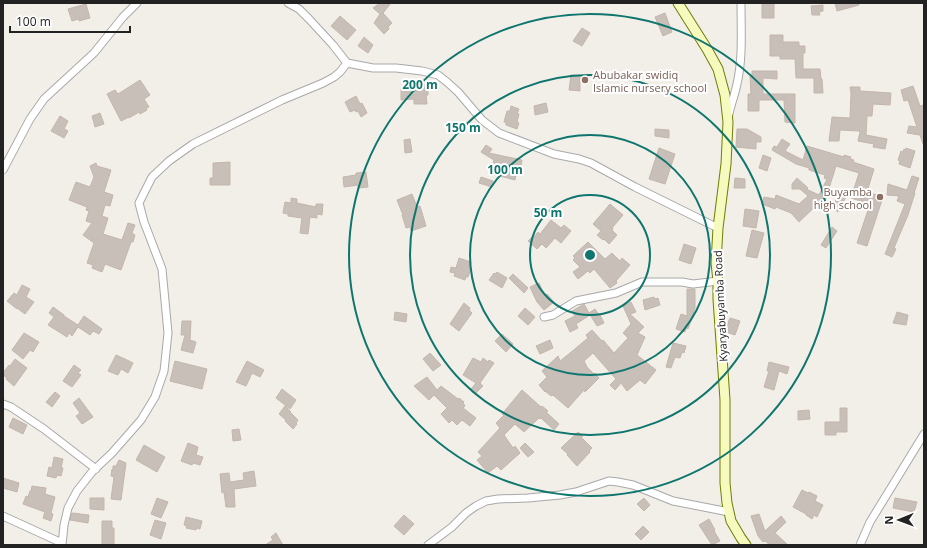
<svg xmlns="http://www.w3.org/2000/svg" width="927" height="548" viewBox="0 0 927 548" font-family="'Open Sans',sans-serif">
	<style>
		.building { fill: #c7bfb8; stroke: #c4b6ab }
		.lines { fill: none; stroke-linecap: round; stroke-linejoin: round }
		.street-casing { stroke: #a9a9a9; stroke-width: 9 }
		.secondary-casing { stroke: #707d05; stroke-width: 11 }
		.street { stroke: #fff; stroke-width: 7 }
		.secondary { stroke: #f7fabf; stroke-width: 9 }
		.ring { fill: none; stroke: #0f766e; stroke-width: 2 }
		.education-dot { fill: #8d6e63; stroke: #fff; stroke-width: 1.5 }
		.labels { text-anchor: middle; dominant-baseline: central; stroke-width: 4; stroke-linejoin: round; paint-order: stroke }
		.education-label { font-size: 11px; fill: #785e54; stroke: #fff; text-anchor: start }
		.street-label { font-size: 11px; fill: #222; stroke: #fff }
		.centre { fill: #0f766e; stroke: #fff; stroke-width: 2 }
		.ring-label { font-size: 12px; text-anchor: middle; font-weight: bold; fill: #0f766e; stroke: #fff; stroke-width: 4; stroke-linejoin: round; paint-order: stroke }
	</style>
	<rect width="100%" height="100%" fill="#f2efe9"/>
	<path class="building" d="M380,3H391L383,13L392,23L388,27L389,29L384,34L374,23L380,14L373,8Z
		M762,3H774V18H762Z
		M835,3H859V5L837,11Z
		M86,4L90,18L79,21V19L72,21L68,9Z
		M823,5V11L819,12L820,15H812L811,6Z
		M665,13L672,32L663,36L655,17Z
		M340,16L356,30L347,40L331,26Z
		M582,28L590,33L582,46L573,41Z
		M770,35H783V42H799V46H805V53H803V69H820L821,79H822L823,93H814V78H796L795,59H780V56H770Z
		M364,37L373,45L368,53L358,46Z
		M752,71H777V79L763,78V94H795V123L785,122L784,100H759V111H748V94H751L750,76H752Z
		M571,75L580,76V91L569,90Z
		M140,80L150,95L144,99L149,107L146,108L147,110L140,114L139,112L129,118V117L121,121L107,94L115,90L118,94Z
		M428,84V95H426L427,104H414V99L401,100V89L413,88V85Z
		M913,86L920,106L924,105V144H923L920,135L907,133L909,126L917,127L908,100L904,101L901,90Z
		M850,87H860V91L891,93L890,105L873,104L872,116H867L866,135L887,139L885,149L873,147L874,144L858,141L860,132L859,131L840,130L839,141H829L832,117L850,118L851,93Z
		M356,96L360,104L362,103L367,113L361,117L358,111L356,112L355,110L350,112L345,102Z
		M546,103L548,112L535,115L534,106Z
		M511,106L519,109L517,114H519L517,122L519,123L517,129L506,125V122H504L507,111H510Z
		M100,113L104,124L95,127L92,116Z
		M60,116L68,121L64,129L68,131L64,138L51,131Z
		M655,129L669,130V138L655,136Z
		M737,129H747L761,137V142H756V149L736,147Z
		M410,139L412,152L405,153L404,140Z
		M782,139L790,144L785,151L803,160L807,146L844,157V155L851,157L850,159L854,160L853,162L874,169L867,192L883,197L867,246L857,243L870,204L851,198L859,173L836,166L824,204L820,202L799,222L791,213L776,207L775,209L762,204L764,197L775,199L776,195L799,204L808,196L800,189H792V184L797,178L808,188L806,189L819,195L827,179L824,178L825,175L809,170V168L796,164L772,150L774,146L777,147Z
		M486,145L492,149L489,153L522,160L520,171L517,170L515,180L500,176L497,168L495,175L490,174L494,160L481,152Z
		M659,148L675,154L665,184L649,179Z
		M906,148L915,151L910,168L899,164L900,161L898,160L901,151L903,152L904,149L905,150Z
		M763,155L771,158L767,171L759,168Z
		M230,162V185H210V178H213V163Z
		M96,163L97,166L111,170L104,192L113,195L110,206L105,205L102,216L108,218L103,234L122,240L128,223L135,225L132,233L135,235L133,242H131L121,270L105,264L102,272L92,268L93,265L87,263L94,243L83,235L92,223L86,221L89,211L86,210L87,207L69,200L76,182L90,187L94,177L90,166Z
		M366,172L368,187L358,188V185L344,187L343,177L356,175V173Z
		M912,176L919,178L914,193H915L908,215L894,248L896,249L892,257L885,254L905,204L897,201L899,196L887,195L888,184L907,190Z
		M481,177L493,181L492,187L479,183Z
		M735,178L745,179V188H734Z
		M841,189L848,193L838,212L832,208Z
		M412,194L417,207L420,206L426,226L411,231L410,227L406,228L402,215H403L397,200Z
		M291,198L297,199V203L316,207V204H323L322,215L317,214V218L310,217L308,234L300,233L302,218L288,216V214L283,213L285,202L291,203Z
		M610,204L623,215L612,228H613L612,230L617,235L609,244L604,239L603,240L597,235L601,231L593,224Z
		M745,209L759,211L756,228L743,226Z
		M551,220L561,228L564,225L571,231L561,243L555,238L546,248L542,244L537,249L528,241L532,237L533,238L538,232L540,234Z
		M832,227L837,231L826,248L821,245Z
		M752,230L764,233L757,258L746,256Z
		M588,242L605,259L612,253L620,261L622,258L630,265L616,281L617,283L610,288L594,269L590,273L588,271L578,279L573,272L580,267L573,260L575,258L573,256Z
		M684,244L696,248L691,264L679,260Z
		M459,258L471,262L469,271H470L468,277H466L465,280L454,276L455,273L450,272L451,267L456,268Z
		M497,272L507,278L502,288L489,280L494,273L495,274Z
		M513,274L528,288L524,293L509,278Z
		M539,283L545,296L547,294L554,302L544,310L537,302L530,287Z
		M22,285L30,289L26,297L34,302L25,314L17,308V309L7,301L14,293L17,295Z
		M687,289H695V308L688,329L686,328L685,332L676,329L681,314L687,316Z
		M654,297L655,299L658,298L660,305L645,310L643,300Z
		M631,302L636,312L630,314L644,327L638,333L645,337L637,355L656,370L645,384L640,380L627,391L621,383L615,390L610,385L616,379L593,353L584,361L587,367L594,374L595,373L599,378L585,392L584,390L568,408L553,395L551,396L545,391V392L539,385L547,377L542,371L558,356L560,361L570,353L588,338L586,335L592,330L602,341L603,340L614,353L628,338L623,333L631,324L623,306Z
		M464,303L470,308L469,310L472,313L459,331L450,324Z
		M584,304L590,315L576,324L578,328L570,332L565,321L575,316L572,311Z
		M53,307L64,315V316L78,325L84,316L102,329L99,334L93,331L90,335L78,327L72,336L69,333L67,337L48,325L54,317L49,313Z
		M525,308L535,317L528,325L518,316Z
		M595,309L599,315H600L604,323L597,326L589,313Z
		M395,312L407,314L406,322L394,320Z
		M897,312L908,315L906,325L893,323Z
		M730,318L740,321L735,335L726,332V328Z
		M182,321H191L190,340L196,342L193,353L181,350L185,335H181Z
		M24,333L39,342L33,352L30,350L23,359L12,350Z
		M502,334L513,344L506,352L495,341Z
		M550,340L553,348L540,354L536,346Z
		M673,343L686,346L684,353L682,352L680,358L675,357L671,368L666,367Z
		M430,353L441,365L433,371L423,359Z
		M116,355L125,359L133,363L128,373L121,369L118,375L108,371Z
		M473,358L481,362L483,358L488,362L489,360L494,363L480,383L483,386L476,393L471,389L476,383L463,375Z
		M15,359L27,368L14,386L6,379L7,378L3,375V373L9,365L10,366Z
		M175,361L207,369L202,389L170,381Z
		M247,361L264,370L260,377L252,373L246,386L236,382Z
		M769,362L789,367L787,374L779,371L774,390L764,387L769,371H767Z
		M74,365L81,370L78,373L81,375L72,387L63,381Z
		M427,377L437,390L441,386L458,399L459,398L464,402L463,403L465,406L463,408L476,418L470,426L462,420L457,425L452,420L449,423L441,414L447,408L434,395L429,400L414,386Z
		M282,389L296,400L290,409L276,398Z
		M522,390L541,407L542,406L548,411L546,412L559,424L554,430L541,418L540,419L539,418L524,432L515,424L504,435L513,448L515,446L520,453L501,470L497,466L488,473L477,460L482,456L478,452L500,428L496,423L504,415L502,414Z
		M55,392L60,396L52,407L46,402Z
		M79,398L93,417L82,424L76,416L80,413L73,403Z
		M285,406L291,412H290L298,420L296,423L297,424L293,429L285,421L286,420L279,414Z
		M840,408H847V432H836V435H825V422H840Z
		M809,410L810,419L798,420V411Z
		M13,418L27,425L23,434L9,427Z
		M239,429L241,440L233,441L232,430Z
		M578,432L583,436L581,437L592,448L589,451L590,452L577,466L567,455L568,454L561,448Z
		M188,443L198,447L196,455L203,457L200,465L193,463L192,465L181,461Z
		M525,443L534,452L528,457L520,448Z
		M144,445L165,457L157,472L136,460Z
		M54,457L63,459L61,468H63L61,476L57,475L56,478L47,476L49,467L52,468Z
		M119,460L126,463L121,500L111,499L114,477L111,476L112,469H113V466H116Z
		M254,471L256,486L234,489L235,507H226L224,492L222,493L220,474L229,473L230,482L244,480L243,473Z
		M3,478L19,483L17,492L3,488Z
		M32,486L46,488L45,494L55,497L51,513L53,514L51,521L43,518L45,512L23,504L26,496L28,497L30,491H31Z
		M802,490L808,493L809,492L817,496L815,501L823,505L817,517L814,515L812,519L806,515V514L793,507Z
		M90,498H104V510L90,509Z
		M157,498L168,502L161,518L151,514Z
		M644,498L650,505L644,511L637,504Z
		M895,498L917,502L914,512L893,508Z
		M72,513L89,515L88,523L70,520Z
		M759,514L765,531L781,516L786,522L775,533L788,545H770L765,541L763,542L758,536L751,516Z
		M404,515L414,524L404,535L394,526Z
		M186,517L202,521L200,529L196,528V530L186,528L187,526L184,525Z
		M709,519L715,530L714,531L720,541L712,545L699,525Z
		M155,520L166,523L161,539L150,535Z
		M102,521H112V528H114V545H102Z
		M643,526L649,532L641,540L635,534Z
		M276,533L283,545H265L273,540L271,537Z"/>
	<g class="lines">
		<g class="street-casing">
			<path id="street" d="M347,63L373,68H396L422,71L438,75L447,82L458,92L482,120L499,133L554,154L579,159L591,163L635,187L718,228
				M729,114C731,104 735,94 737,84C743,58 741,30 741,3
				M3,170L30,119L44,99L94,53L123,17L137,3
				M544,317L553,315L576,301L616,293L642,282H682L693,284L718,281
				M3,404L11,407L44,429L96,469
				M3,516L62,543
				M62,545L64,525L68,508L77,491L92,472L112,453L141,420L155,397L164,371L168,333L162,269L144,222L139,203L152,177L169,161L193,144L282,100L323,83L334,77L340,72L347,63L333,45L309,19L299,9L288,3
				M428,545L452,527L466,513L476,506L486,501L498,499L528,498L560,495L576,492L609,481L618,482L633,485L673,501L729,512
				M860,545L870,522L924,434"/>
		</g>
		<g class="secondary-casing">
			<path id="secondary" d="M678,3L707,49L718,69L725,95L728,122L726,164L718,228L716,263L718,281V299L725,400V483L727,503L731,521L741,538L746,545"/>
		</g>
		<use href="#street" class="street"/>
		<use href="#secondary" class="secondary"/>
	</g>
	<g class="ring">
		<circle cx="590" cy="255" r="60"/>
		<circle cx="590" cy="255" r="120"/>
		<circle cx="590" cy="255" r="180"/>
		<circle cx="590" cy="255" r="241"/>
	</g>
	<g class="education-dot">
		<circle cx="585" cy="80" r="4"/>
		<circle cx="880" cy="197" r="4"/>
	</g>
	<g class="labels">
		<g class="education-label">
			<text x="593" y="74">Abubakar swidiq<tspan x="593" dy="13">Islamic nursery school</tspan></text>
			<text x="872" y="191" text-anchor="end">Buyamba<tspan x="872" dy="13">high school</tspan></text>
		</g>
		<g class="street-label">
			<text transform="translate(720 306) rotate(-93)">Kyaryabuyamba Road</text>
		</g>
	</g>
	<circle cx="590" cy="255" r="6" class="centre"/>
	<g class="ring-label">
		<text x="420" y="89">200 m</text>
		<text x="463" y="132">150 m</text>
		<text x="505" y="174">100 m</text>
		<text x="548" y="217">50 m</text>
	</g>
	<rect width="927" height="548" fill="none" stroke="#222222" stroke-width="8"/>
	<g transform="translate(899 520) rotate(269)" stroke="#ffffff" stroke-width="3" paint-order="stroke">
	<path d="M0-3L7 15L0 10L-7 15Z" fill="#222222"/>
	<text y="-6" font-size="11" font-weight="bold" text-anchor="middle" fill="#222222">N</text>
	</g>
	<path d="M10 26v6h120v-6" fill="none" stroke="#222222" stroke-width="2"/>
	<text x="16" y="26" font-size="12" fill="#222222" stroke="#ffffff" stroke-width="3" paint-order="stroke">100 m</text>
</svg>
